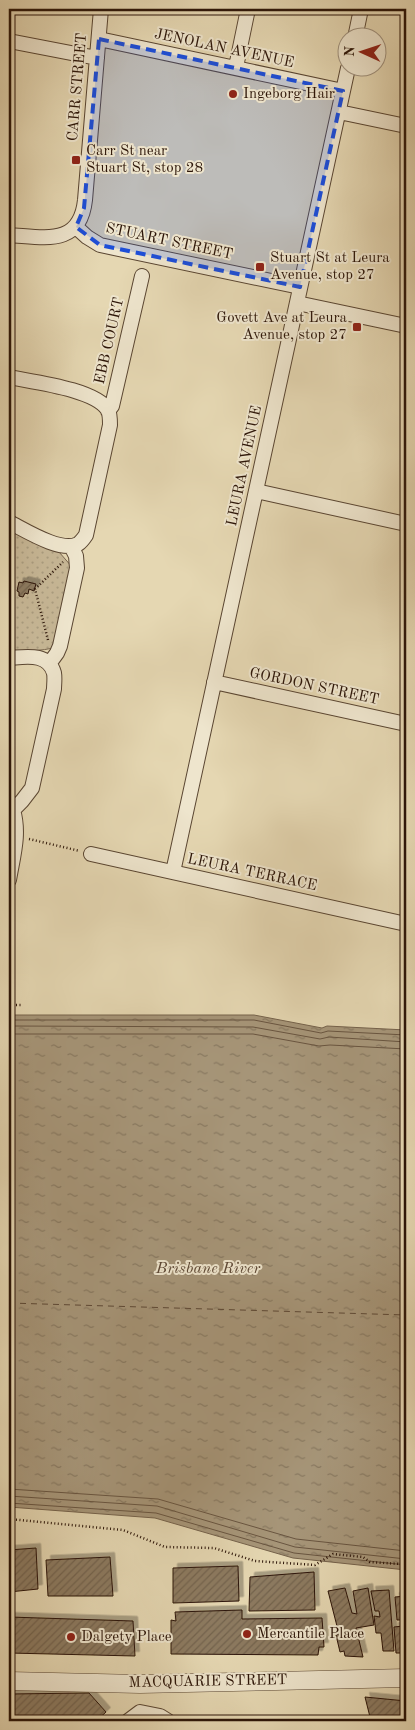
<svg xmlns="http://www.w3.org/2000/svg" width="415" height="1730" viewBox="0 0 415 1730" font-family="'Old Standard TT',serif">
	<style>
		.park { fill: url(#park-dots); stroke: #79664e }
		.water { fill: url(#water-ripples); stroke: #75624b }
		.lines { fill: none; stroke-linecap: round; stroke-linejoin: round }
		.shore { stroke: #695540; stroke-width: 1 }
		.ferry { stroke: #5d4835; stroke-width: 1; stroke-dasharray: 6 5; stroke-linecap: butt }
		.building { fill: url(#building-hatch); stroke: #2c1508; filter: url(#shadow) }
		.minor-casing { stroke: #5a4632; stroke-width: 16 }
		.tertiary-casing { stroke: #5a4632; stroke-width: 19 }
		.path { stroke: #2c1508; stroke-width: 2.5; stroke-dasharray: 1 2.5; stroke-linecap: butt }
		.minor { stroke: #eee5cd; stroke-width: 14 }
		.tertiary { stroke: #eee5cd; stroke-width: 18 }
		.marked { fill: #1d4ed8; fill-opacity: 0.2; stroke: #1d4ed8; stroke-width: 4; stroke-dasharray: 10 6; stroke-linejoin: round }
		.poi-dot { fill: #8f2418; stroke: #eee5cd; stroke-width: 2 }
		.labels { text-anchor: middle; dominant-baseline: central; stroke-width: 4; stroke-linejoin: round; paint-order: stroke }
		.street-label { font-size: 15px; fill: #2c1508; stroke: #eee5cd }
		.poi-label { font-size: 15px; fill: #2c1508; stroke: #eee5cd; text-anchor: start }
		.water-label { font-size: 16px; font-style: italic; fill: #5d4835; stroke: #eee5cd }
	</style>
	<defs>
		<pattern id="park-dots" width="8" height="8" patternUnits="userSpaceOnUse" patternTransform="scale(1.25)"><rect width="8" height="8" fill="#c6b695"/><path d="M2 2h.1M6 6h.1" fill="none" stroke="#aa9c7f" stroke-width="1.8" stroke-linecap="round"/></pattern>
		<pattern id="water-ripples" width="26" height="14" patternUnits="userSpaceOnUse" patternTransform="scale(1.25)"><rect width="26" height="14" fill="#a69578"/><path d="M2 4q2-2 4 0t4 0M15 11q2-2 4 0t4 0" fill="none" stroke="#877860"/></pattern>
		<pattern id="building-hatch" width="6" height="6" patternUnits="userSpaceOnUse" patternTransform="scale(1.25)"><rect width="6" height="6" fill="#8c7a60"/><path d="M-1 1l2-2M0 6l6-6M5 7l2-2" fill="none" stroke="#73634d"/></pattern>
		<filter id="shadow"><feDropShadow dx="4.5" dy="-4.5" stdDeviation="0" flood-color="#0004"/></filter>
	</defs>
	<rect width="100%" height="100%" fill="#e5d7b2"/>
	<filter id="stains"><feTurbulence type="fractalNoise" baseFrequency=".004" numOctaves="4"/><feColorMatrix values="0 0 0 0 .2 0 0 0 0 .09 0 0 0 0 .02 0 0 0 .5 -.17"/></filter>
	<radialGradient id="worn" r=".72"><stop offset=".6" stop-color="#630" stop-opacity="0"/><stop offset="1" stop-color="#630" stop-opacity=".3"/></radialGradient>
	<path class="park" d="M9,527L59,552L73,568L56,647C41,652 24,650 9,651Z"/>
	<path class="water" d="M9,1015H254L322,1028L327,1026L406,1030V1570L293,1558L155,1518L9,1507Z"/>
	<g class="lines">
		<path class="shore" d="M9,1020H254L321,1033L328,1031L406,1035
			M9,1026L253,1027L320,1039L329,1037L406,1042
			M9,1034H253L319,1046L330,1045L406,1049
			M9,1489L158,1499L296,1539L406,1551
			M9,1496L157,1506L295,1547L406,1559
			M9,1503L156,1513L294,1553L406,1565"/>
		<path class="ferry" d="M9,1303L406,1315"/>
	</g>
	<path class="building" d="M24,581L36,584L34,591L29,589L28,594L25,593L23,597L19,596V592L17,591L19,582L23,583Z
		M36,1548L38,1589L9,1592V1550Z
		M110,1557L113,1596H48L46,1560Z
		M238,1566L239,1601L173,1603V1568Z
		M314,1572L315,1610L249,1611L250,1577Z
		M345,1588L352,1613L357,1614L353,1591L368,1588L374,1625L356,1628L363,1657L345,1656L344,1651L340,1652L336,1635L339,1634L328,1591Z
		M389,1590L394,1651H383L381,1633H376L374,1616L380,1617L379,1611H375L371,1591Z
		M406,1596V1653H396L394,1627L403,1626V1620H397L395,1597Z
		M242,1610V1619L322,1618L324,1647H319L318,1655L171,1654V1620L176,1621L175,1612Z
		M9,1617L133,1621L135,1656L9,1653Z
		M89,1693L106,1712L96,1721H9V1694Z
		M365,1697L406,1701V1721H371Z"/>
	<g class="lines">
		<g class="minor-casing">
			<path id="minor" d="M355,38L361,9
				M99,39L343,91
				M9,41L97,58
				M236,67L248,9
				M339,112L406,126
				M76,227L87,237L100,245L300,287
				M9,235C44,237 80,247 85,200L101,9
				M297,303L406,326
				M9,377C33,382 95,389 108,410C110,414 110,421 110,425L86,535C84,538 81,542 78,544C61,553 25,530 9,522
				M108,411L112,406L142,276
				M256,491L406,524
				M9,658C25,657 48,652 54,673C55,678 54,685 54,689L32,788L22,801L13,810C20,834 13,856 9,880
				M49,664L57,653L60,646L77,568L76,556L71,546
				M214,682L406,724
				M91,854L406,924
				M173,872L348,68
				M128,1721L140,1712L160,1716L168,1721"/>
		</g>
		<g class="tertiary-casing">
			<path id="tertiary" d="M9,1681L140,1684L406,1678"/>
		</g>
		<path class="path" d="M48,640L35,589L63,562
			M29,839L80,851
			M9,1005H21
			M9,1519L123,1530L165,1547L214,1548L255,1561L315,1565L333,1554L363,1557L370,1562L400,1564L406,1568"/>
		<use href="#minor" class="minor"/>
		<use href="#tertiary" class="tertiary"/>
	</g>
	<path class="marked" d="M99,39L343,91L300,287L100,245L76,227L84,208Z"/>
	<g class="poi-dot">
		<circle cx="233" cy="94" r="5"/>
		<rect x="71" y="155" width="10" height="10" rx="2.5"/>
		<rect x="255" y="262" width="10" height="10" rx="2.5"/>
		<rect x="352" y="322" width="10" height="10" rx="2.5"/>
		<circle cx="247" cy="1634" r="5"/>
		<circle cx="71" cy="1637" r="5"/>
	</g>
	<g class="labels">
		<g class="street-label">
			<text transform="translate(224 49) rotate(12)">JENOLAN AVENUE</text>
			<text transform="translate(78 87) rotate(-85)">CARR STREET</text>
			<text transform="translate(169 242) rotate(12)">STUART STREET</text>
			<text transform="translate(110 341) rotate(-77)">EBB COURT</text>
			<text transform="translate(245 466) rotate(-78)">LEURA AVENUE</text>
			<text transform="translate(314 687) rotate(12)">GORDON STREET</text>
			<text transform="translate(252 873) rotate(12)">LEURA TERRACE</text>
			<text transform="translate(208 1682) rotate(-1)">MACQUARIE STREET</text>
		</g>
		<g class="poi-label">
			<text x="243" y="94">Ingeborg Hair</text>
			<text x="86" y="151">Carr St near<tspan x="86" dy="17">Stuart St, stop 28</tspan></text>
			<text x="270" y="258">Stuart St at Leura<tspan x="270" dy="17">Avenue, stop 27</tspan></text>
			<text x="347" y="318" text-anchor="end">Govett Ave at Leura<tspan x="347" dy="17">Avenue, stop 27</tspan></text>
			<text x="257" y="1634">Mercantile Place</text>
			<text x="81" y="1637">Dalgety Place</text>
		</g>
		<g class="water-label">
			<text x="208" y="1269">Brisbane River</text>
		</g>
	</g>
	<rect width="415" height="1730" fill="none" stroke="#e5d7b2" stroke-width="30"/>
	<rect x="10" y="10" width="395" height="1710" fill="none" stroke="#2c1508" stroke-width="2.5"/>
	<rect x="15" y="15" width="385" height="1700" fill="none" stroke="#2c1508"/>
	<g transform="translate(362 52) rotate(273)"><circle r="24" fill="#eee5cd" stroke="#a0927e"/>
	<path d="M0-4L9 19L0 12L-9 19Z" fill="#8f2418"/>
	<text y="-8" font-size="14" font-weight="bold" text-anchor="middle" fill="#2c1508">N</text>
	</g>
	<rect width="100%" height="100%" filter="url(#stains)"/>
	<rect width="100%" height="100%" fill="url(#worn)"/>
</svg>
